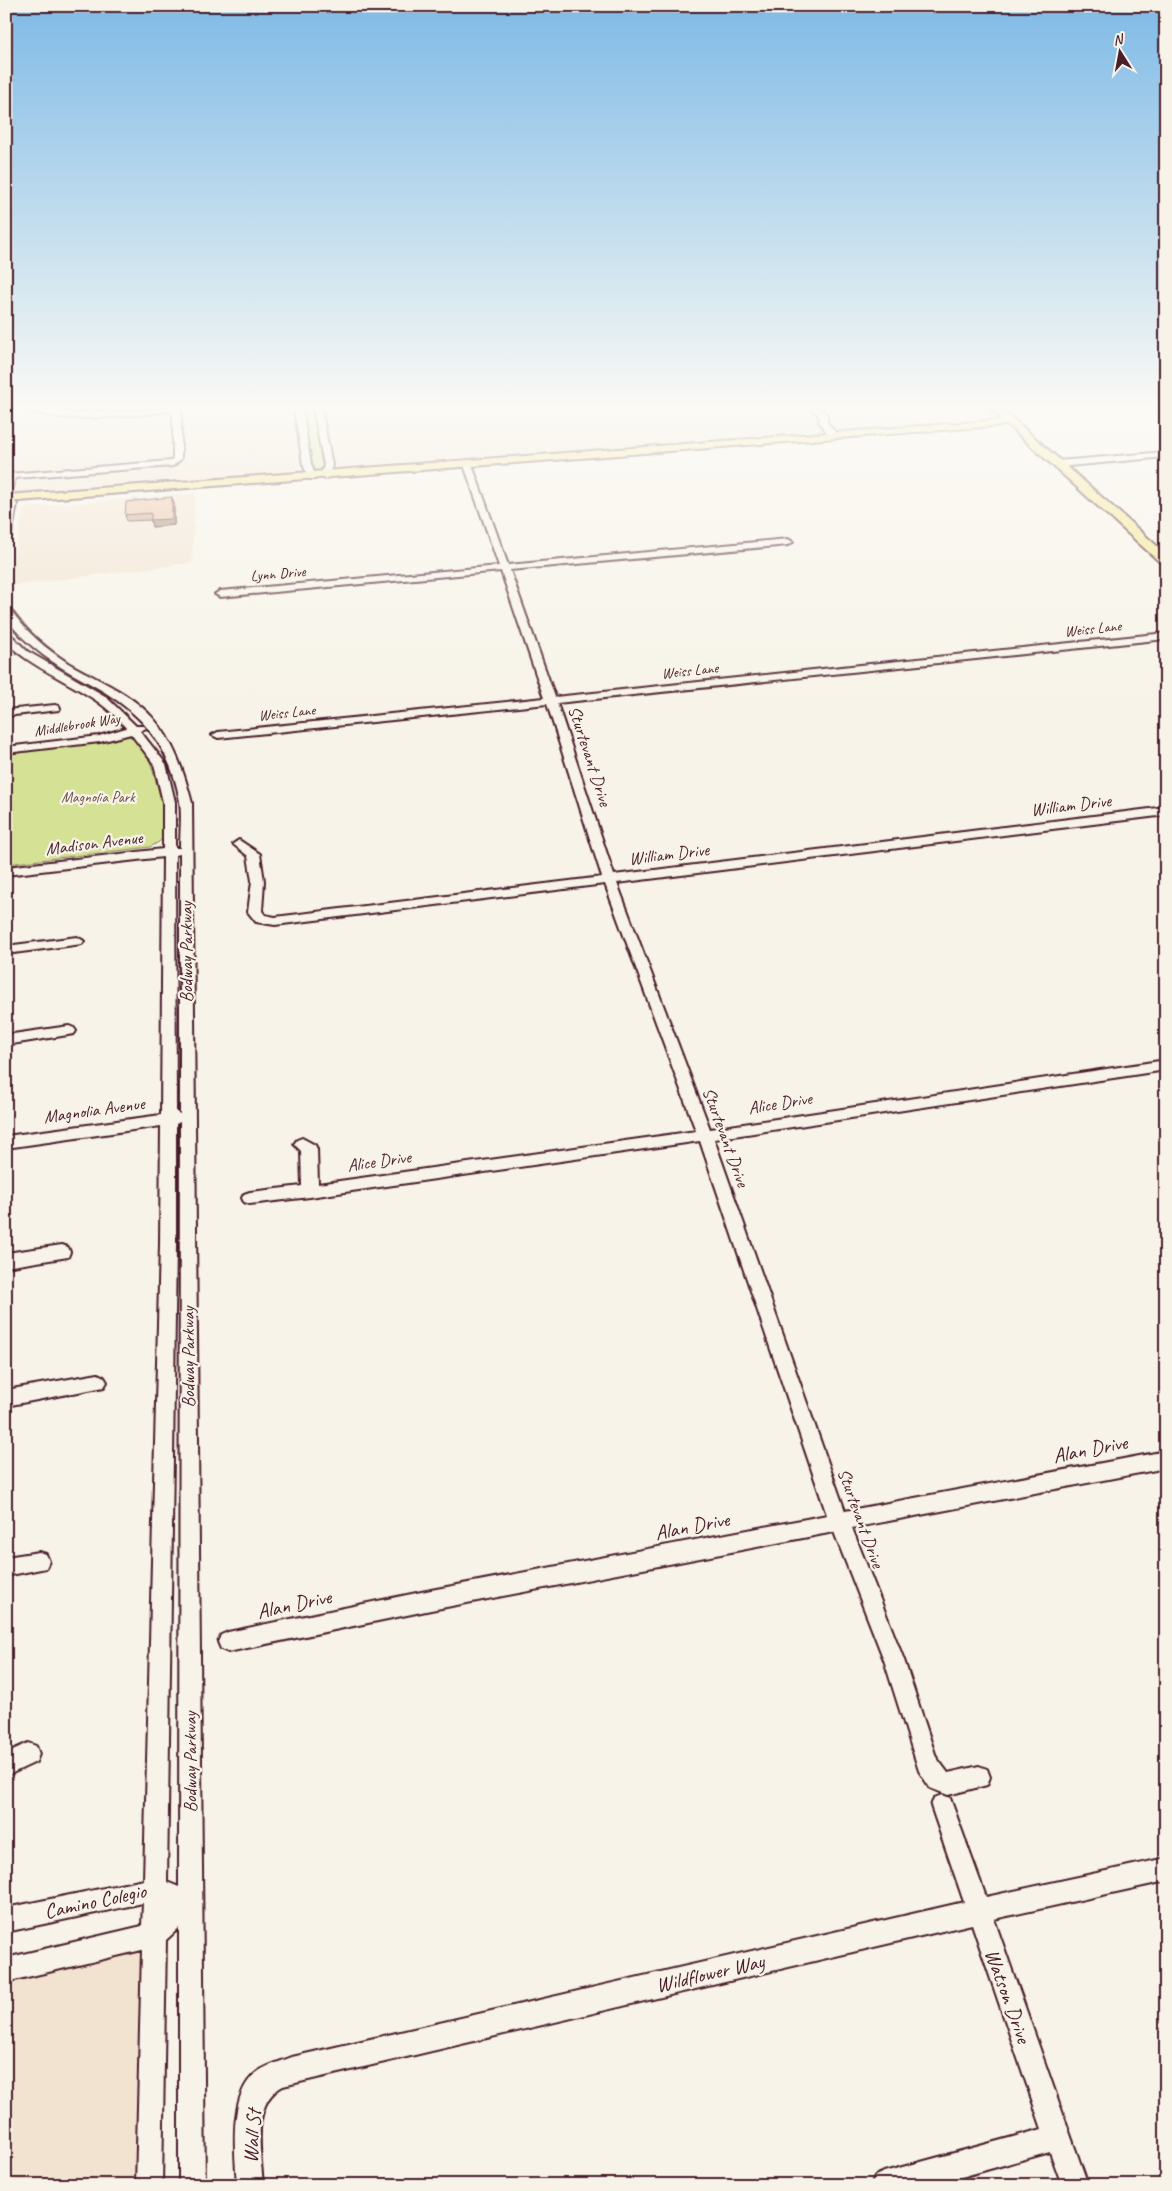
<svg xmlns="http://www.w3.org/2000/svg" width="1172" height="2191" viewBox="0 0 1172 2191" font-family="Caveat,sans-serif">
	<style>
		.built { fill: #f2e2d0 }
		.green { fill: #d5e295; stroke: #908060 }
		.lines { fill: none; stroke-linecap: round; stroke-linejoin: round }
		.minor-casing { stroke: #4a1f2b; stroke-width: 4 }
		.major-casing { stroke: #4a1f2b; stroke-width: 4 }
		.minor { fill: #f7f3e8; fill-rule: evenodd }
		.major { fill: #f5e382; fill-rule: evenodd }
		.wall { fill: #c89f83; stroke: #4a1f2b }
		.shaded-wall { fill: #a2826a; stroke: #4a1f2b }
		.building { fill: #e8b998; stroke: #4a1f2b }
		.labels { text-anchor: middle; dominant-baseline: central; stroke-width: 4.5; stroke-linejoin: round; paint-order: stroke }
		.far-street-label { font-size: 15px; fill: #4a1f2b; stroke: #f7f3e8 }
		.far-park-label { font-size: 15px; fill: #6d5046; stroke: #f7f3e8 }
		.street-label { font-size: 18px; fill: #4a1f2b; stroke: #f7f3e8 }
		.near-street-label { font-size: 21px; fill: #4a1f2b; stroke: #f7f3e8 }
	</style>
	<rect width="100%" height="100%" fill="#f7f3e8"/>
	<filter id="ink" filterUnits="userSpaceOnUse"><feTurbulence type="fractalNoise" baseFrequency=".02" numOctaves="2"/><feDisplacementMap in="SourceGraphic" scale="10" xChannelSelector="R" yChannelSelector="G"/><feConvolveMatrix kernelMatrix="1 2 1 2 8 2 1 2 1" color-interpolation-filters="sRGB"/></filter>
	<g filter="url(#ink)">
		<path class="built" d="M6,408H989L1000,418L6,497Z
			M195,493L192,563L8,586L24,508Z
			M153,1935L149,2185H6V1970Z"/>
		<path class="green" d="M54,408H153L71,413L49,410Z
			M302,408H312L323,469L319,471L312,469Z
			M117,735H129L136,737L151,764L164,810L165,835L159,842L150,847L6,864V752Z"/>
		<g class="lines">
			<g class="minor-casing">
				<path id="minor" d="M29,408L78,413L181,408V459L173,466L15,478L10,498L17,504L11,536L6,539V514L8,505L6,503L8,474L171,461L173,458V410C145,415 50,426 29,408Z
					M294,408H302L311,464L316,477L315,479H309L303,464Z
					M313,408H321L332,465L329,476L325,479L321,476L324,465Z
					M811,408H819L827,415V422L838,436L837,438H831L819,422L820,417Z
					M1166,452V457L1058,467L1054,464L1058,461Z
					M468,462L472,465L508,565L788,539L793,542L788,545L510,570L555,697L1166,633V639L557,703L614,875L1166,807V815L617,883L710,1129L1166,1060V1070L714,1139L845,1511L1166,1451V1468L852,1528L904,1660L936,1757L948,1773L979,1766L987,1769L990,1777L987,1785L948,1795L930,1788L919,1771L884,1660L834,1532L431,1610L228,1652L221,1649L218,1642L221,1635L228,1632L431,1590L827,1515L700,1141L310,1197L250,1204L244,1202L242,1198L244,1194L250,1192L302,1186L301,1151L294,1144L297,1140L302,1138L315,1145L317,1149L318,1184L696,1131L605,884L275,925L256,922L248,912L252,881L248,856L233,844L239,840L260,854L264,881L262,911L265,915L275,917L602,877L547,704L218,738L212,735L218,732L544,698L501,571L220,597L215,594L220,591L499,566L464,465Z
					M6,608L10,609C26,632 45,648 68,663C97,680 129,692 152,717C174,741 184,772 192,803L205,2185H179V1928L166,1940L162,2185H136L142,1950L6,1982V1958L142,1926L143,1903L6,1932V1908L144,1880L160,1244L161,1126L6,1148V1136L161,1115L163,857L6,875V867L163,849V802L154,764L131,734L100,742L6,753V747L99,736L126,728C95,688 41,677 6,642V633L10,634L27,651L105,696L136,726H144L146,728L140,731L166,764L175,802V848H180C180,833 182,816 180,802C170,743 140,711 89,683C57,666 28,648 6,618ZM180,854V1114L176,1112L175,855ZM180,1122L179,1887L167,1882L176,1244V1124Z
					M55,705L59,706L60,708L59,710L6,716V710Z
					M77,937L84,941L82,944L6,954V946Z
					M69,1026L74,1028L76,1031L74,1034L6,1045V1035Z
					M62,1245L68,1247L70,1252L68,1257L6,1267V1253Z
					M98,1374L104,1377L107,1382L104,1387L6,1406V1390Z
					M39,1552L46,1554L49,1561L46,1568L6,1576V1557Z
					M28,1743L36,1746L39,1754L36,1762L6,1776V1753Z
					M942,1795L950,1798L986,1897L1166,1858V1881L994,1919L1088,2185H1062L1050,2152L933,2185H871L875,2176L884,2172L1042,2129L972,1924L283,2086C250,2103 261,2154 263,2185H237C235,2153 228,2095 256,2073C266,2065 280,2062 292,2057L964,1902L931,1806L934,1798Z"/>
			</g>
			<g class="major-casing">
				<path id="major" d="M990,408H1001L1166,554V565L1162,564L1008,425L6,502V495L1002,420Z"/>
			</g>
			<use href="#minor" class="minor"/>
			<use href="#major" class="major"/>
		</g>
		<path class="wall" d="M174,503V525L152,527L151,520L127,521L125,515Z"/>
		<path class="shaded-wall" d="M172,497L174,503V525L152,527L151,520Z"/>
		<path class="building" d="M172,497V519L151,520V513L125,515L126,502Z"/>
	</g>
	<linearGradient id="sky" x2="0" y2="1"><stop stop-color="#7fbae6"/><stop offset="0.57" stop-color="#fbfaf5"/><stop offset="1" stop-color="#fbfaf5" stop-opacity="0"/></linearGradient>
	<rect width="1172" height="714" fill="url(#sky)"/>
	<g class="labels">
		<g class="far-street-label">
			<text transform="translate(278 574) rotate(-5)">Lynn Drive</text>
			<text transform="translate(1093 629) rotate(-6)">Weiss Lane</text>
			<text transform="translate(690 671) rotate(-6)">Weiss Lane</text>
			<text transform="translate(287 713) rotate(-6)">Weiss Lane</text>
			<text transform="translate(77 725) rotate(-9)">Middlebrook Way</text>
		</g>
		<g class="far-park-label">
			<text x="98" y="797">Magnolia Park</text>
		</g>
		<g class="street-label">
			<text transform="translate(590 756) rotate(72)">Sturtevant Drive</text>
			<text transform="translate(1071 805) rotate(-7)">William Drive</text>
			<text transform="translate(94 843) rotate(-7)">Madison Avenue</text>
			<text transform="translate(669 854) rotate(-7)">William Drive</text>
			<text transform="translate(186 952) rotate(-90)">Bodway Parkway</text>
			<text transform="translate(780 1103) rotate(-9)">Alice Drive</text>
			<text transform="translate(94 1110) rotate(-8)">Magnolia Avenue</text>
			<text transform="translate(726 1137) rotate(70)">Sturtevant Drive</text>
			<text transform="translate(379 1161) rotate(-8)">Alice Drive</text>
			<text transform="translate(188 1357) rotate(-90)">Bodway Parkway</text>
			<text transform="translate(861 1518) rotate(70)">Sturtevant Drive</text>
			<text transform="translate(190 1762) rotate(-90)">Bodway Parkway</text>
		</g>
		<g class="near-street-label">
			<text transform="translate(1090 1449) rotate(-11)">Alan Drive</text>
			<text transform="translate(692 1526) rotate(-11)">Alan Drive</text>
			<text transform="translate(294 1604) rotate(-12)">Alan Drive</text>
			<text transform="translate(95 1901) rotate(-12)">Camino Colegio</text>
			<text transform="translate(710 1973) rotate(-13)">Wildflower Way</text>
			<text transform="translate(1008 1996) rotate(70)">Watson Drive</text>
			<text transform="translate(252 2136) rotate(-86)">Wall St</text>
		</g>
	</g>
	<rect width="1172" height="2191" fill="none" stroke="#f7f3e8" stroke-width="25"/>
	<rect x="12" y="12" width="1147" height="2166" fill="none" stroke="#4a1f2b" stroke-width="2" filter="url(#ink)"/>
	<g transform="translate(1120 52) rotate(349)" stroke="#f7f3e8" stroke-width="4" paint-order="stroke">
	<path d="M0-4L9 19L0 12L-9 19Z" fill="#4a1f2b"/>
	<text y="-8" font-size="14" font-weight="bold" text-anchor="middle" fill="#4a1f2b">N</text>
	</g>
</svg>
